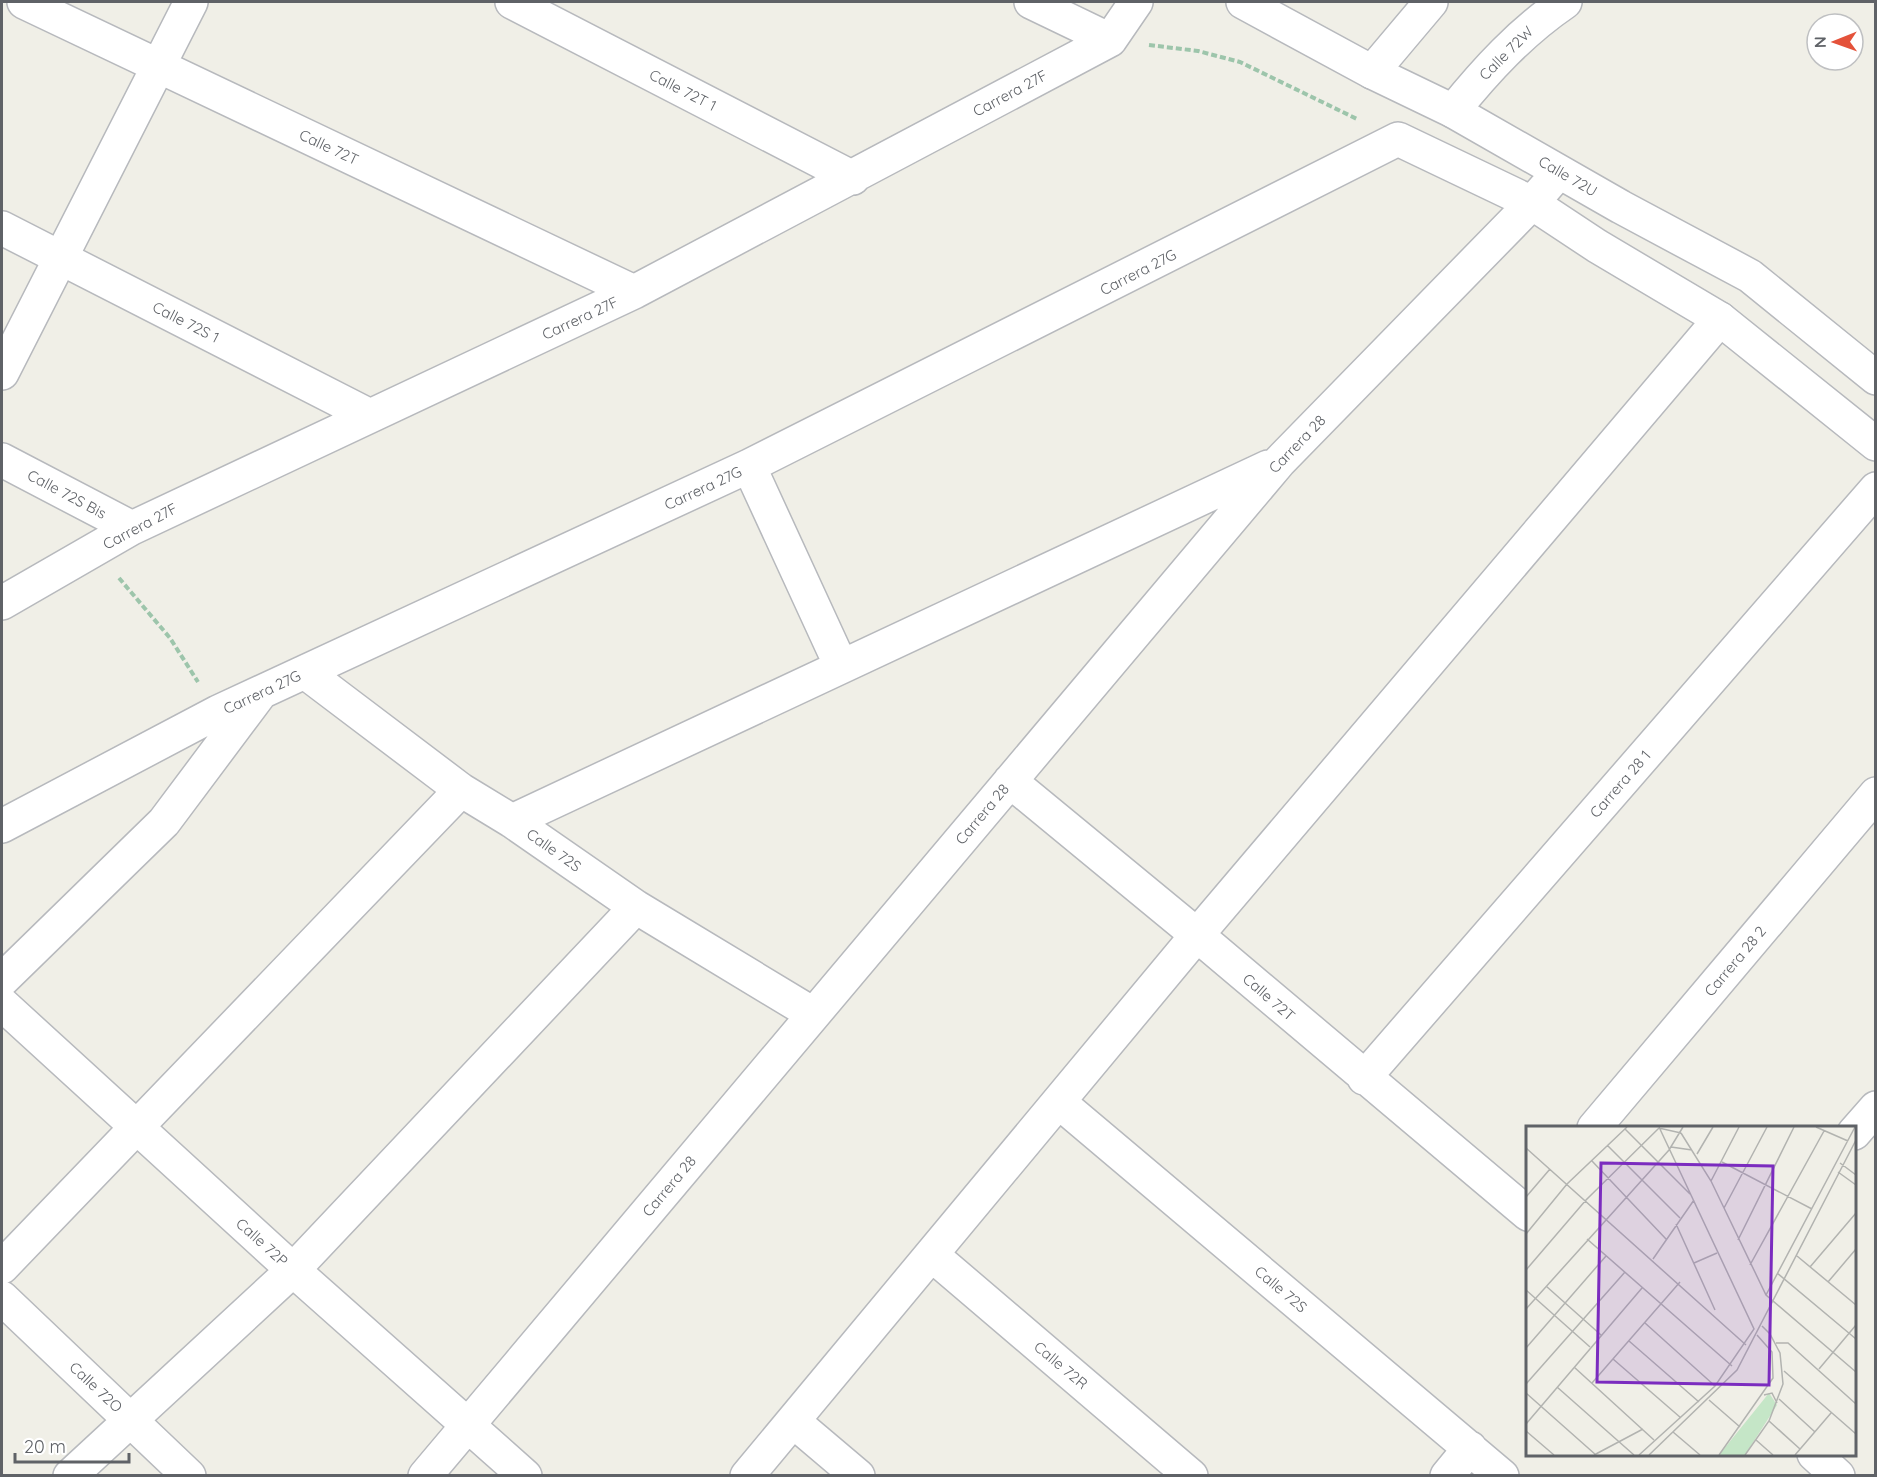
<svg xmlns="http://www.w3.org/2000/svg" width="1877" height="1477" viewBox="0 0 1877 1477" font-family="Quicksand,sans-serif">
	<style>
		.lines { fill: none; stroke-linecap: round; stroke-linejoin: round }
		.minor-casing { stroke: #b7b9bd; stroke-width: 36 }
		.tertiary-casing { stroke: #b7b9bd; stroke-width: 36 }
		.path { stroke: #9dc5ab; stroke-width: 4; stroke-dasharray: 6 3; stroke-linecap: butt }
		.minor { stroke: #fff; stroke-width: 33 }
		.tertiary { stroke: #fff; stroke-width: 33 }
		.labels { text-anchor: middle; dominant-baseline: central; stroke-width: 4.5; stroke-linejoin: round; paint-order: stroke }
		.street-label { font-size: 15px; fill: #5f6267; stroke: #fff }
		.inset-road { fill: none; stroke: #b2b3b0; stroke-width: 1.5 }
		.view { fill: #7b2cbf; fill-opacity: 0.15; stroke: #7b2cbf; stroke-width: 3 }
		.inset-edge { fill: none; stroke: #5f6267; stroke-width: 3 }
	</style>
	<rect width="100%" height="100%" fill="#f0efe7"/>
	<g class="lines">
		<g class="minor-casing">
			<path id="minor" d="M24,2L634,292
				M512,2L853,178
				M1031,2L1110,40
				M1372,72L1431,2
				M1453,111C1486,70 1521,32 1565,2
				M2,228L370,416
				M2,373L191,2
				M2,460L132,528
				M749,466L841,666
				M2,603L132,528L634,292L1110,40L1136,2
				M305,672L461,790L512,821L636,907L813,1014
				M1010,781L1197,935L1528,1214
				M512,821L1268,467
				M2,826L218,712L749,466L1398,139L1532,203L1279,462L425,1476
				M2,980L164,822L259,695
				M2,1004L293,1270L525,1476
				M1364,1078L1876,489
				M1060,1103L1502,1476
				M1594,1128L1876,794
				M1854,1133L1876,1108
				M932,1255L1191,1476
				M2,1267L461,790
				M2,1298L189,1476
				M793,1421L858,1476
				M1814,1454L1838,1476
				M70,1476L293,1270L636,907
				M747,1476L1197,935L1720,319
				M1447,1476L1470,1448"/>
		</g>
		<g class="tertiary-casing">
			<path id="tertiary" d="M1243,2L1372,72L1453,111L1621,207L1750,276L1876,378
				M1559,172L1532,203L1597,246L1720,319L1876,444"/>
		</g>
		<path class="path" d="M1149,45L1198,51L1240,62L1357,119
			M119,578L170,638L198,682"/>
		<use href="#minor" class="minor"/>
		<use href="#tertiary" class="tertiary"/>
	</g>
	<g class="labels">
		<g class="street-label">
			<text transform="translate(1506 53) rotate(-45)">Calle 72W</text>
			<text transform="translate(683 90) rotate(27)">Calle 72T 1</text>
			<text transform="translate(1010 93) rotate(-28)">Carrera 27F</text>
			<text transform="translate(329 147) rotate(25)">Calle 72T</text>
			<text transform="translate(1568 176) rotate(30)">Calle 72U</text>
			<text transform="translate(1138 272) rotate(-27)">Carrera 27G</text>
			<text transform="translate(580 318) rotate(-25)">Carrera 27F</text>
			<text transform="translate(186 322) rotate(27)">Calle 72S 1</text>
			<text transform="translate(1297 444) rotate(-46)">Carrera 28</text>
			<text transform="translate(703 488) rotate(-25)">Carrera 27G</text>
			<text transform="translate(67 494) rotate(28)">Calle 72S Bis</text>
			<text transform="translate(140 526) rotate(-28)">Carrera 27F</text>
			<text transform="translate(262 692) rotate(-25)">Carrera 27G</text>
			<text transform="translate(1620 784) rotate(-49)">Carrera 28 1</text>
			<text transform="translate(982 814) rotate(-50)">Carrera 28</text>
			<text transform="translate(554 850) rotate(35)">Calle 72S</text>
			<text transform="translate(1735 961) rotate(-50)">Carrera 28 2</text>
			<text transform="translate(1269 997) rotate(41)">Calle 72T</text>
			<text transform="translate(669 1186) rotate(-50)">Carrera 28</text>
			<text transform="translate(262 1242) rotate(42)">Calle 72P</text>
			<text transform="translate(1281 1289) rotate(40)">Calle 72S</text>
			<text transform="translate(1061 1365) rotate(40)">Calle 72R</text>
			<text transform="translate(96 1387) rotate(43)">Calle 72O</text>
		</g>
	</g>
	<g transform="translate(1526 1126)">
		<rect width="330" height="330" fill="#f0efe7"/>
		<path d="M243,267L251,279L219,329H193Z" fill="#c5e6c7"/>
		<path class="inset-road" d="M290,1L322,15M99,3L164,68M155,7L185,55L240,169L330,246M81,19L154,92M145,21L166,24M0,22L220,219M171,28L187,1M66,35L140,113M196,36L286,83M314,37L330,49M312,46L330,59M185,55L213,1M0,71L24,43M198,82L241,1M150,98L189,184M0,108L41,58L101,1M61,113L206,240M212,114L268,1M271,130L330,179M127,133L168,74M168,137L191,127M224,139L298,5M284,141L330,87M0,144L60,74L133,2L155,7M251,147L330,213M302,156L330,123M20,160L75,209M0,164L64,221M240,169L329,1M0,183L143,24L157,1M119,197L189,260M103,215L173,276M250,217H262L330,278M0,222L80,130M87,233L155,292M48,241L128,314M293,243L330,199M258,245L330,308M66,257L154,156M0,258L99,146M31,261L108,329M0,267L70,329M238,269L246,267L251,277M253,273L289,306M183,274L214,301M243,295L274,323M0,298L116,162M0,305L28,329M147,306L174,329M230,314L247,329M68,329L117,303M113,329L189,260L228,203L133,1M123,329L211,244L330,14M193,329L247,252L246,226L231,209M219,329L243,295L257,258L254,227L244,208L236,200M269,329L305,287"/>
		<path class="view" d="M75,37L247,40L243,259L71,256Z"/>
		<rect width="330" height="330" class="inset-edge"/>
	</g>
	<rect width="1877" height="1477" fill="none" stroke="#5f6267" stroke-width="6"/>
	<g transform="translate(1835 42) rotate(269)"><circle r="28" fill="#ffffff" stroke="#bfc0c2" stroke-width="1.5"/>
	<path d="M0-4.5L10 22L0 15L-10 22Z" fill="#e4523a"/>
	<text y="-9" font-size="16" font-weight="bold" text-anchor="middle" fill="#5f6267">N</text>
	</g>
	<path d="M15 1453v9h114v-9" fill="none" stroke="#5f6267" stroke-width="3"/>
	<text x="24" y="1453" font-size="18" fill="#5f6267" stroke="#ffffff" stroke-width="4.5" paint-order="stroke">20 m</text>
</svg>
